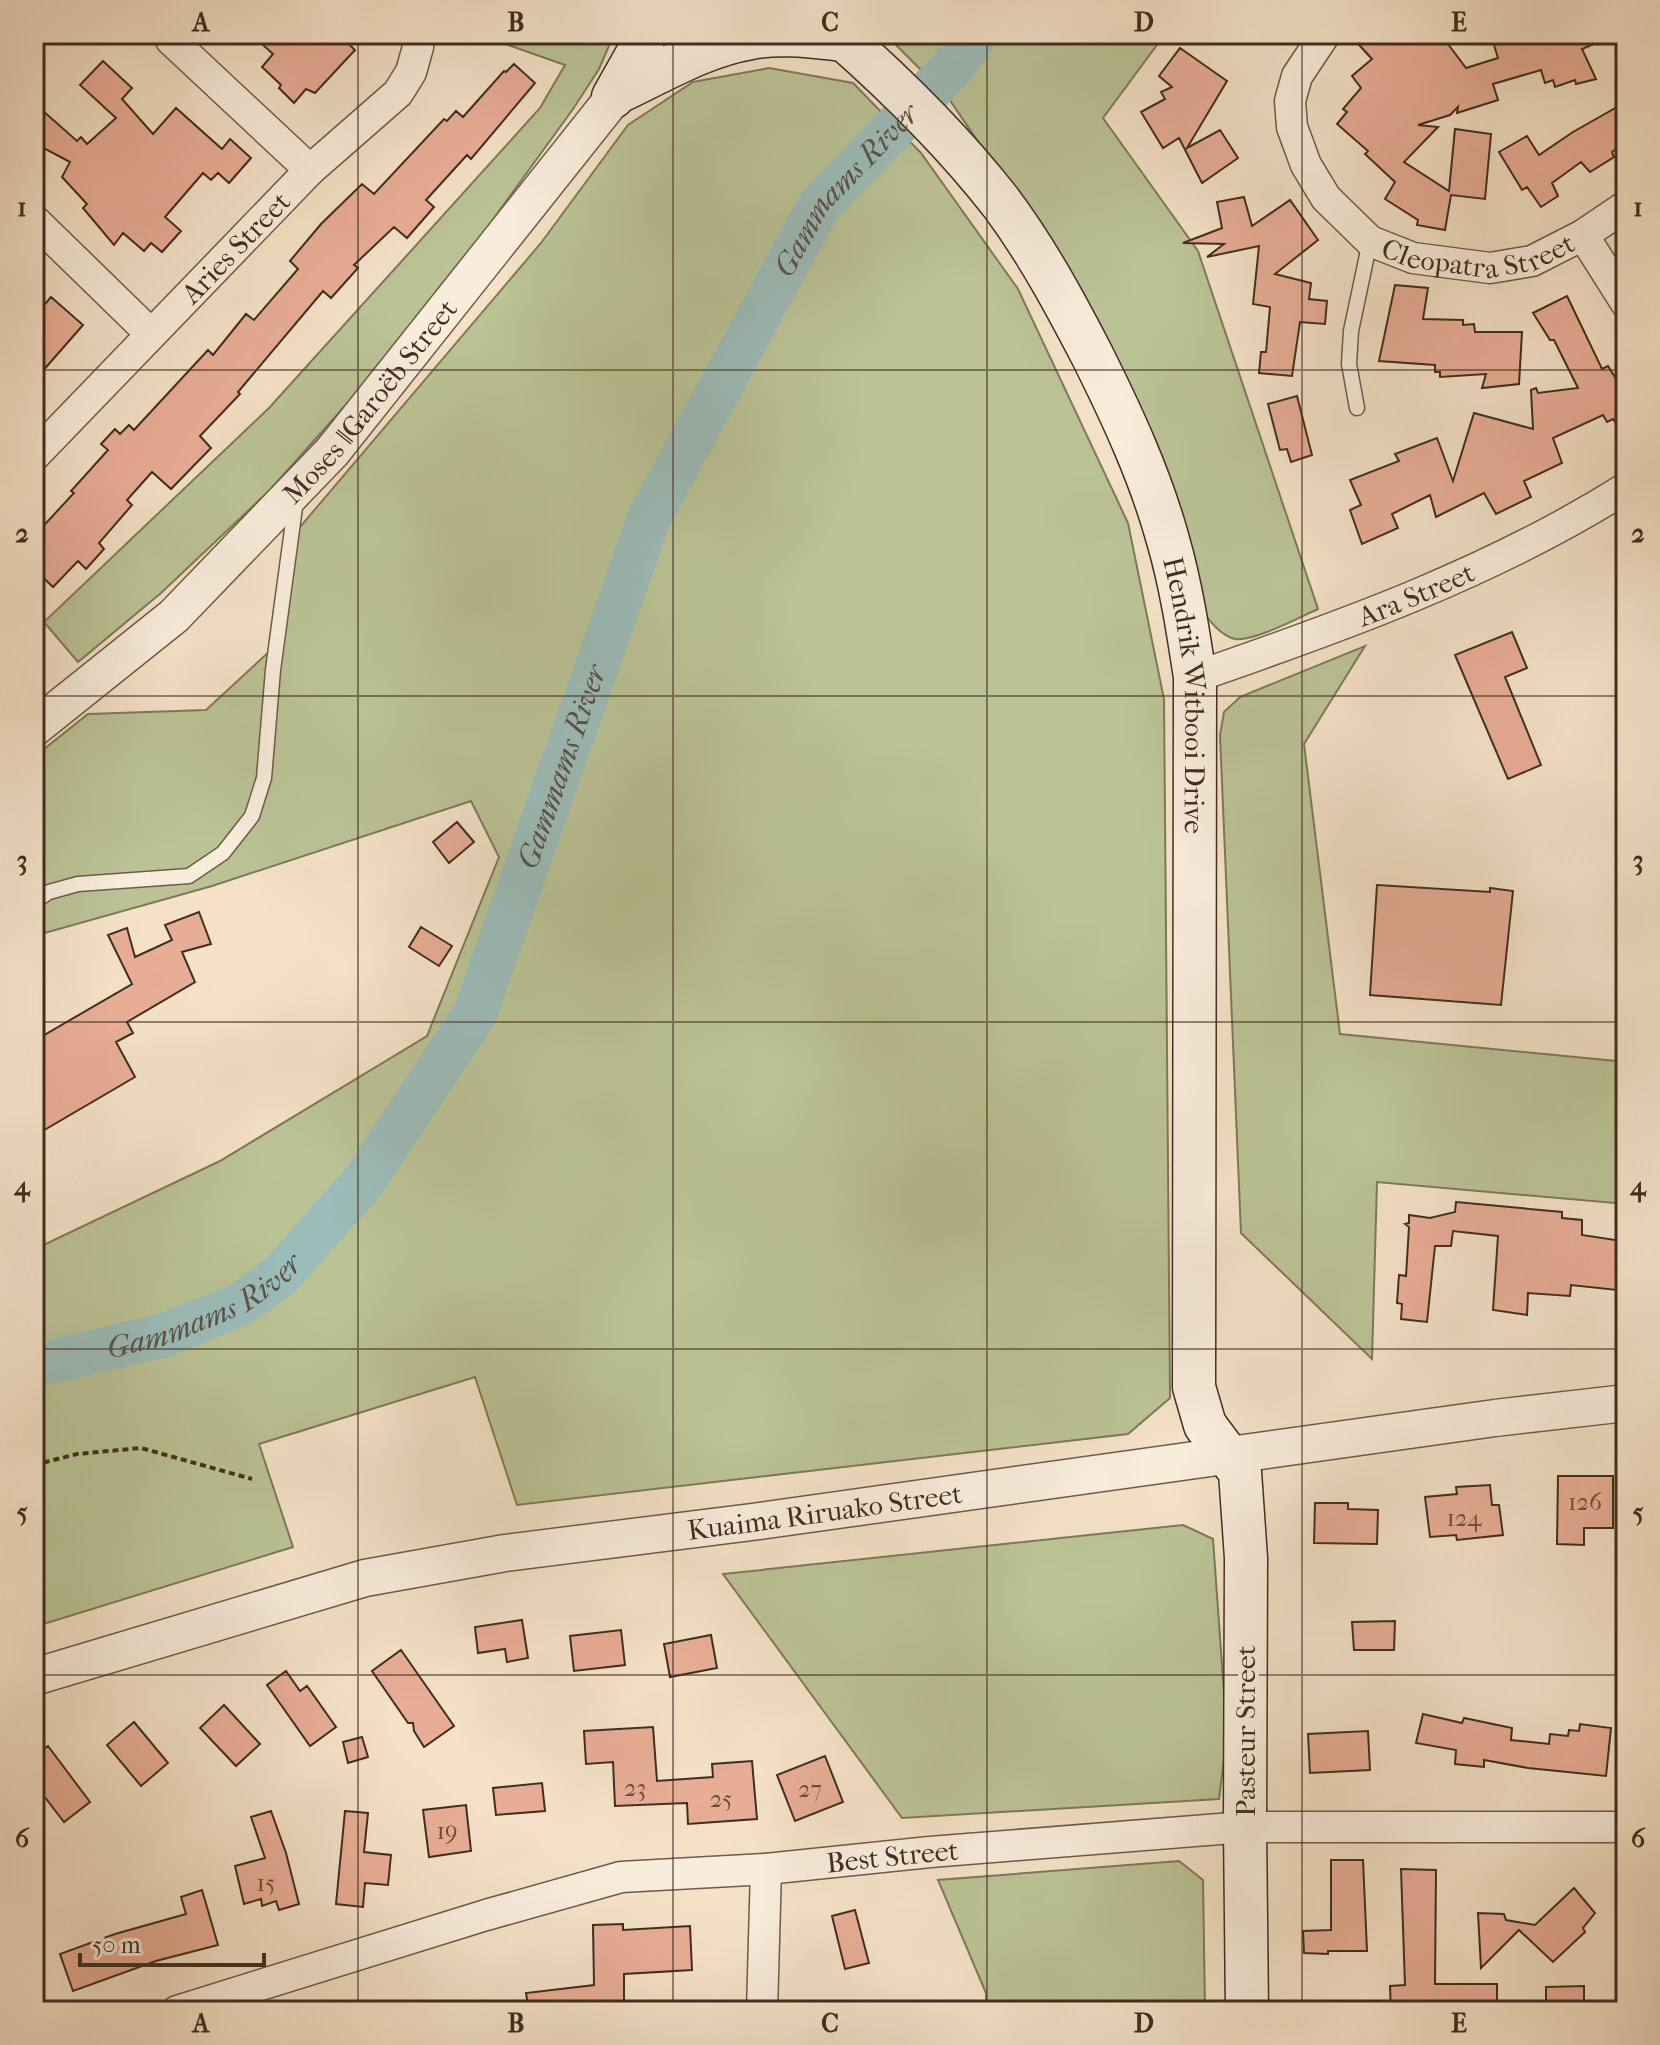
<svg xmlns="http://www.w3.org/2000/svg" width="1660" height="2045" viewBox="0 0 1660 2045" font-family="'IM FELL French Canon',serif">
	<style>
		.green { fill: #bbc396; stroke: #7e785c; stroke-width: 2 }
		.lines { fill: none; stroke-linecap: round; stroke-linejoin: round }
		.river { stroke: #9cbcb9; stroke-width: 44 }
		.building { fill: #e8ad96; stroke: #412d21; stroke-width: 2 }
		.service-casing { stroke: #6e5a4a; stroke-width: 17 }
		.minor-casing { stroke: #6e5a4a; stroke-width: 33 }
		.tertiary-casing { stroke: #6e5a4a; stroke-width: 39 }
		.secondary-casing { stroke: #412d21; stroke-width: 45 }
		.path { stroke: #412d21; stroke-width: 4; stroke-dasharray: 6 4; stroke-linecap: butt }
		.service { stroke: #f8ecdb; stroke-width: 14 }
		.minor { stroke: #f8ecdb; stroke-width: 30 }
		.tertiary { stroke: #f8ecdb; stroke-width: 36 }
		.secondary { stroke: #f8ecdb; stroke-width: 42 }
		.grid { fill: none; stroke: #412d21; stroke-width: 2; stroke-opacity: 0.55 }
		.labels { text-anchor: middle; dominant-baseline: central; stroke-width: 8; stroke-linejoin: round; paint-order: stroke }
		.number-label { font-size: 24px; fill: #6b4d3e }
		.street-label { font-size: 28px; fill: #412d21; stroke: #f8ecdb }
		.water-label { font-size: 30px; font-style: italic; fill: #585147; stroke: #f8ecdb }
		.neatline { fill: none; stroke: #412d21; stroke-width: 3 }
		.grid-label { font-size: 26px; text-anchor: middle; font-weight: bold; fill: #412d21 }
	</style>
	<rect width="100%" height="100%" fill="#f4e1c7"/>
	<filter id="stains"><feTurbulence type="fractalNoise" baseFrequency=".0025" numOctaves="4"/><feColorMatrix values="0 0 0 0 .2 0 0 0 0 .09 0 0 0 0 .02 0 0 0 .5 -.17"/></filter>
	<radialGradient id="worn" r=".72"><stop offset=".6" stop-color="#630" stop-opacity="0"/><stop offset="1" stop-color="#630" stop-opacity=".3"/></radialGradient>
	<path class="green" d="M477,34H614L599,69L573,109L476,243L378,369L269,491L161,593L78,662L44,622L269,408L540,108L565,65Z
		M885,34H1165L1103,118L1198,251L1318,609C1300,617 1253,642 1235,639C1221,636 1210,621 1202,611L1047,243L947,96Z
		M769,68L853,83L921,153L1018,289L1128,523L1164,699L1170,1398L1128,1434L517,1505L475,1377L259,1444L293,1547L34,1627V1252L37,1248L220,1161L427,1036L499,857L471,801L212,886L34,936V757L88,714L206,710L271,650L289,540L541,243L628,125L693,82Z
		M1365,646L1304,744L1340,1034L1626,1062V1204L1377,1182L1372,1359L1241,1233L1220,735L1224,712L1240,697Z
		M1183,1525L1213,1539L1227,1736L1219,1799L902,1818L723,1574Z
		M1179,1861L1203,1880L1205,2011H986V1993L938,1880Z"/>
	<g class="lines">
		<path class="river" id="s1" d="M34,1366L165,1335L241,1304L279,1277L364,1181L475,1014L649,518L819,206L951,69L977,34"/>
	</g>
	<path class="building" d="M251,34H338L355,50L315,93L306,89L294,103L279,88L281,85L262,67L273,54Z
		M1349,34H1436L1443,42L1445,40L1466,68L1498,58L1493,42L1518,34H1617L1582,49L1596,79L1576,84L1575,80L1555,87L1553,80L1545,83L1541,70L1493,84L1498,100L1457,113L1458,107L1450,115L1418,125L1438,127L1404,162L1449,191L1455,129L1491,134L1485,199L1451,195L1445,230L1417,225L1418,220L1385,199L1395,182L1365,154L1368,151L1337,124L1347,112L1343,109L1361,88L1352,76L1372,59Z
		M1180,48L1227,81L1187,148L1220,130L1238,158L1202,183L1179,138L1163,148L1141,112L1165,99L1161,92L1172,87L1159,76Z
		M103,61L132,88L122,99L153,134L176,108L222,149L230,139L251,158L229,183L218,173L211,180L203,173L165,217L181,231L162,252L151,243L144,251L123,233L114,245L83,208L87,204L62,177L70,162L34,143V103L77,141L81,137L87,144L116,118L80,85Z
		M514,64L535,83L471,159L467,155L426,200L434,207L407,238L394,227L354,265L358,268L331,298L323,291L238,392L240,394L200,436L211,448L171,489L152,472L127,500L132,505L99,543L104,549L86,569L78,561L53,587L34,569V536L74,493L71,491L108,450L101,444L115,429L120,434L129,425L134,430L208,350L213,355L246,314L254,320L298,269L290,261L321,224L362,184L374,194L444,119L447,121L456,111L463,117L504,71L506,72Z
		M1626,102V142L1612,152L1614,157L1590,172L1581,162L1552,183L1558,196L1541,207L1527,187L1522,190L1499,152L1527,136L1539,155L1573,132Z
		M1244,197L1252,226L1290,200L1318,240L1275,274L1311,283L1309,299L1327,301L1325,324L1300,322L1292,376L1259,373L1261,352H1266L1270,307L1253,304L1259,246L1207,257L1224,244L1183,243L1222,228L1217,202Z
		M1395,285L1428,288L1423,319L1463,320V325L1474,324L1475,332H1522L1519,384L1482,388L1486,374L1440,377V372H1435V365L1379,361Z
		M1567,296L1602,369L1608,366L1626,395V438L1613,419L1607,422L1603,415L1553,438L1562,463L1524,481L1531,497L1496,514L1484,493L1436,517L1430,495L1392,514L1398,528L1362,544L1350,510L1361,505L1350,480L1399,461L1395,454L1437,438L1453,481L1474,413L1533,429L1531,390L1536,388L1538,393L1578,388L1554,340H1550L1533,313Z
		M51,297L83,325L34,381V317Z
		M1297,396L1312,455L1291,462L1287,449L1280,450L1268,404Z
		M1512,632L1527,668L1505,677L1541,765L1508,779L1455,655Z
		M457,822L474,842L449,863L433,842Z
		M1377,885L1490,892V888L1513,891L1501,1005L1370,995Z
		M199,912L211,944L182,952L195,982L127,1022L133,1033L116,1042L135,1077L34,1136V1041L132,984L108,935L127,928L135,957L172,940L165,925Z
		M421,927L452,946L439,966L409,947Z
		M1456,1202L1562,1212V1218L1582,1220V1235L1622,1241L1617,1290L1571,1285L1570,1296L1528,1293L1527,1315L1493,1310L1498,1236L1453,1231L1451,1246H1435L1427,1322L1401,1319L1402,1304L1397,1303L1399,1275L1406,1276L1409,1227L1405,1224L1409,1223V1215L1430,1218L1455,1212Z
		M1558,1476H1613V1528H1584V1545L1557,1544Z
		M1490,1485L1492,1505H1499L1503,1535L1457,1540L1456,1535L1430,1537L1425,1497L1457,1494L1456,1487Z
		M1315,1503H1348V1509L1378,1510L1377,1544L1314,1543Z
		M522,1620L528,1658L507,1662L505,1649L478,1653L475,1627Z
		M1395,1621L1394,1650H1354L1352,1622Z
		M621,1630L625,1665L574,1671L570,1636Z
		M711,1635L717,1668L670,1677L664,1644Z
		M401,1650L454,1726L424,1747L414,1731L413,1723H408L372,1671Z
		M286,1671L300,1691L307,1686L336,1727L310,1746L267,1685Z
		M224,1705L260,1744L236,1766L200,1728Z
		M1423,1714L1462,1723L1464,1718L1512,1728L1511,1740L1549,1744L1550,1734L1568,1736L1569,1730L1579,1731L1580,1724L1611,1728L1606,1776L1528,1768L1484,1760V1767L1455,1764L1456,1750L1416,1743Z
		M134,1722L168,1763L141,1786L107,1745Z
		M653,1727L657,1781L713,1777L712,1764L752,1761L757,1819L688,1824L687,1803L615,1806L613,1762L586,1764L584,1731Z
		M1368,1731L1370,1770L1310,1773L1308,1734Z
		M362,1737L368,1757L348,1763L343,1742Z
		M48,1746L90,1802L64,1822L34,1783V1757Z
		M825,1756L843,1802L795,1821L777,1775Z
		M542,1783L545,1811L496,1815L493,1788Z
		M466,1805L471,1851L429,1857L423,1810Z
		M271,1811L286,1853L299,1904L279,1910L276,1901L262,1906L261,1899L244,1904L235,1866L265,1858L251,1817Z
		M345,1811L368,1813L364,1852L391,1855L388,1885L365,1883L363,1907L336,1904Z
		M1331,1860H1363L1367,1951H1328V1954L1304,1953L1303,1931L1331,1930Z
		M1401,1869L1436,1870L1435,1984H1497V2011H1391L1390,1986L1405,1985Z
		M1574,1888L1595,1913L1583,1928L1585,1932L1553,1962L1519,1930L1481,1968L1478,1913L1504,1914L1506,1920L1535,1925Z
		M202,1890L218,1945L156,1961L73,1991L60,1954L115,1934L186,1914L181,1897Z
		M855,1910L869,1963L845,1969L832,1916Z
		M623,1924V1930L690,1926L692,1970L624,1974V2004L564,2005L565,2011H529L526,1993L594,1985L593,1925Z
		M1584,1986V2011H1546V1987Z"/>
	<g class="lines">
		<g class="service-casing">
			<path id="service" d="M1357,408L1349,364L1351,331L1370,241
				M34,902L49,892L78,884L189,876L223,853L252,816L264,778L273,670L296,500"/>
		</g>
		<g class="minor-casing">
			<g id="minor">
				<path id="s2" d="M1325,34L1297,76L1290,101L1292,127L1306,165L1326,198L1370,241L1413,258L1490,268L1532,261L1583,235L1626,206"/>
				<path d="M171,40L310,170"/>
				<path d="M34,220L151,334"/>
				<path d="M1583,235L1626,303"/>
				<path id="s3" d="M34,456L310,170L398,93L411,72L418,47L419,34"/>
				<path id="s4" d="M1195,677C1343,626 1493,572 1626,488"/>
				<path id="s5" d="M177,2011L486,1915L621,1877L766,1869L930,1852L1245,1827H1626"/>
				<path d="M762,2011L766,1869"/>
			</g>
		</g>
		<g class="tertiary-casing">
			<g id="tertiary">
				<path id="s6" d="M34,728L174,616L332,452L630,77"/>
				<path id="s7" d="M34,1677L365,1578L505,1553L752,1522L1495,1418L1626,1403"/>
			</g>
		</g>
		<g class="secondary-casing">
			<g id="secondary">
				<path id="s8" d="M838,34C897,86 954,142 1002,204C1037,251 1065,303 1092,355C1122,415 1150,475 1168,540C1181,585 1188,631 1195,677L1194,1387L1205,1425L1240,1472L1246,1558L1245,1827L1247,2011"/>
				<path d="M618,92C661,72 703,46 751,38C781,32 814,37 844,40"/>
				<path d="M613,97L640,49L645,34"/>
			</g>
		</g>
		<path class="path" d="M34,1465L77,1454L141,1448L252,1479"/>
		<use href="#service" class="service"/>
		<use href="#minor" class="minor"/>
		<use href="#tertiary" class="tertiary"/>
		<use href="#secondary" class="secondary"/>
	</g>
	<path class="grid" d="M358,34V2011M673,34V2011M987,34V2011M1302,34V2011M34,370H1626M34,696H1626M34,1022H1626M34,1349H1626M34,1675H1626"/>
	<g class="labels">
		<g class="number-label">
			<text x="1585" y="1502">126</text>
			<text x="1464" y="1518">124</text>
			<text x="635" y="1788">23</text>
			<text x="810" y="1789">27</text>
			<text x="721" y="1799">25</text>
			<text x="447" y="1831">19</text>
			<text x="266" y="1883">15</text>
		</g>
		<g class="street-label">
			<text stroke="none"><textPath href="#s2" startOffset="356">Cleopatra Street</textPath></text>
			<text stroke="none"><textPath href="#s3" startOffset="290">Aries Street</textPath></text>
			<text stroke="none"><textPath href="#s6" startOffset="470">Moses ǁGaroëb Street</textPath></text>
			<text stroke="none"><textPath href="#s4" startOffset="236">Ara Street</textPath></text>
			<text stroke="none"><textPath href="#s8" startOffset="770">Hendrik Witbooi Drive</textPath></text>
			<text stroke="none"><textPath href="#s7" startOffset="810">Kuaima Riruako Street</textPath></text>
			<text transform="translate(1245 1731) rotate(-90)">Pasteur Street</text>
			<text stroke="none"><textPath href="#s5" startOffset="736">Best Street</textPath></text>
		</g>
		<g class="water-label">
			<text stroke="none"><textPath href="#s1" startOffset="1502">Gammams River</textPath></text>
			<text stroke="none"><textPath href="#s1" startOffset="854">Gammams River</textPath></text>
			<text stroke="none"><textPath href="#s1" startOffset="182">Gammams River</textPath></text>
		</g>
	</g>
	<rect width="1660" height="2045" fill="none" stroke="#f4e1c7" stroke-width="88"/>
	<path d="M80 1953v12h184v-12" fill="none" stroke="#412d21" stroke-width="4"/>
	<text x="92" y="1953" font-size="24" fill="#412d21" stroke="#f8ecdb" stroke-width="6" paint-order="stroke">50 m</text>
	<rect x="44" y="44" width="1572" height="1957" class="neatline"/>
	<g class="grid-label">
		<text x="201" y="31">A</text>
		<text x="516" y="31">B</text>
		<text x="830" y="31">C</text>
		<text x="1144" y="31">D</text>
		<text x="1459" y="31">E</text>
		<text x="22" y="216">1</text>
		<text x="1638" y="216">1</text>
		<text x="22" y="542">2</text>
		<text x="1638" y="542">2</text>
		<text x="22" y="869">3</text>
		<text x="1638" y="869">3</text>
		<text x="22" y="1195">4</text>
		<text x="1638" y="1195">4</text>
		<text x="22" y="1521">5</text>
		<text x="1638" y="1521">5</text>
		<text x="22" y="1847">6</text>
		<text x="1638" y="1847">6</text>
		<text x="201" y="2032">A</text>
		<text x="516" y="2032">B</text>
		<text x="830" y="2032">C</text>
		<text x="1144" y="2032">D</text>
		<text x="1459" y="2032">E</text>
	</g>
	<rect width="100%" height="100%" filter="url(#stains)"/>
	<rect width="100%" height="100%" fill="url(#worn)"/>
</svg>
